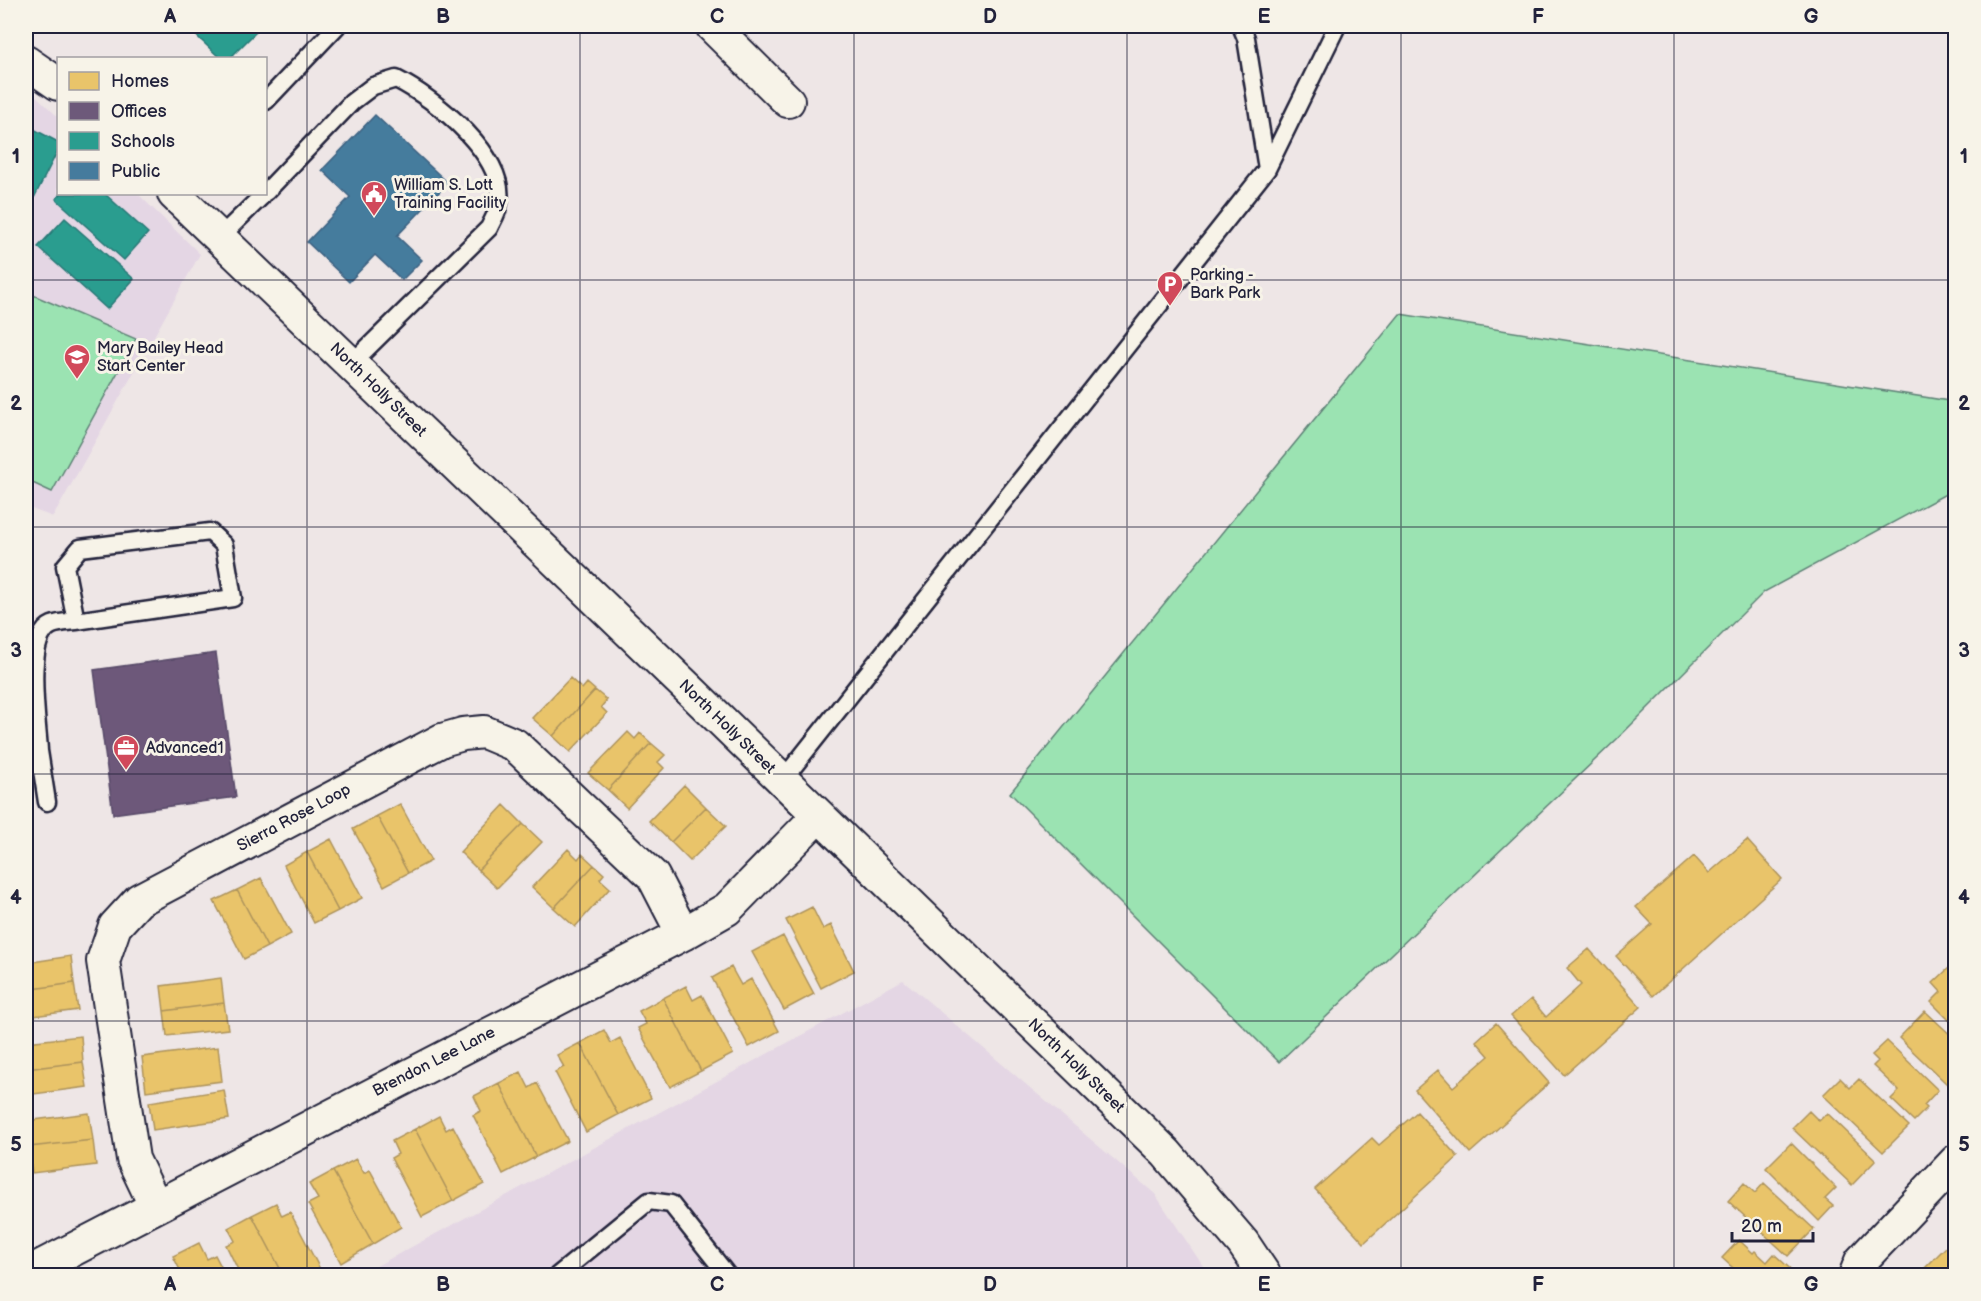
<svg xmlns="http://www.w3.org/2000/svg" width="1981" height="1301" viewBox="0 0 1981 1301" font-family="'Balsamiq Sans',sans-serif">
	<style>
		.built { fill: #e4d6e4 }
		.green { fill: #9be3b2; stroke: #5e8276; stroke-width: 1.5 }
		.homes { fill: #e9c46a; stroke: #ad935c; stroke-width: 1.5 }
		.offices { fill: #6d597a; stroke: #564867; stroke-width: 1.5 }
		.schools { fill: #2a9d8f; stroke: #287876; stroke-width: 1.5 }
		.public { fill: #457b9d; stroke: #3a6080; stroke-width: 1.5 }
		.lines { fill: none; stroke-linecap: round; stroke-linejoin: round }
		.service-casing { stroke: #22223b; stroke-width: 21 }
		.minor-casing { stroke: #22223b; stroke-width: 36 }
		.service { stroke: #f7f3e8; stroke-width: 16 }
		.minor { stroke: #f7f3e8; stroke-width: 32 }
		.grid { fill: none; stroke: #22223b; stroke-width: 1.5; stroke-opacity: 0.55 }
		.labels { text-anchor: middle; dominant-baseline: central; stroke-width: 6; stroke-linejoin: round; paint-order: stroke }
		.poi-label { font-size: 16px; fill: #22223b; stroke: #f7f3e8; text-anchor: start }
		.street-label { font-size: 16px; fill: #22223b; stroke: #f7f3e8 }
		.neatline { fill: none; stroke: #22223b; stroke-width: 2 }
		.grid-label { font-size: 20px; text-anchor: middle; font-weight: bold; fill: #22223b }
	</style>
	<rect width="100%" height="100%" fill="#eee6e6"/>
	<filter id="ink" filterUnits="userSpaceOnUse"><feTurbulence type="fractalNoise" baseFrequency=".0167" numOctaves="2"/><feDisplacementMap in="SourceGraphic" scale="12" xChannelSelector="R" yChannelSelector="G"/><feConvolveMatrix kernelMatrix="1 2 1 2 8 2 1 2 1" color-interpolation-filters="sRGB"/></filter>
	<g filter="url(#ink)">
		<path class="built" d="M26,86L58,117V194H138L200,254L53,517L26,507Z
			M903,980L1155,1194L1209,1275L358,1276Z"/>
		<path class="green" d="M26,292L136,339L52,492L26,480Z
			M1400,314L1955,402V489L1764,592L1617,739L1279,1062L1010,793Z"/>
		<path class="homes" d="M570,678L582,689L587,683L595,690L553,736L532,718Z
			M595,690L607,700L601,707L607,713L570,752L553,736Z
			M628,732L635,739L640,733L651,743L608,790L588,773Z
			M651,743L665,755L658,762L664,768L627,808L608,790Z
			M684,785L706,807L671,842L649,821Z
			M400,804L431,861L408,873L377,816Z
			M504,805L523,824L478,870L460,852Z
			M706,807L726,826L690,861L671,842Z
			M377,816L408,873L384,886L353,829Z
			M523,824L542,842L497,888L478,870Z
			M331,839L362,898L338,911L307,852Z
			M1747,840L1782,879L1653,996L1616,956L1652,924L1636,907L1694,856L1709,873Z
			M568,849L578,859L582,854L594,865L554,908L532,887Z
			M307,852L338,911L314,923L284,865Z
			M594,865L604,874L600,879L610,888L575,927L554,908Z
			M261,878L291,934L267,947L237,890Z
			M237,890L267,947L244,959L214,901Z
			M812,907L823,929L831,925L854,971L821,988L786,920Z
			M783,936L814,994L784,1010L752,952Z
			M1589,949L1641,1007L1564,1075L1511,1016L1531,999L1546,1017L1581,985L1567,968Z
			M71,956L74,983L26,990V963Z
			M731,967L741,985L751,979L779,1031L749,1047L712,978Z
			M1949,968L1956,974V1027L1931,1002L1941,992L1933,983Z
			M221,978L224,1003L164,1011L161,986Z
			M74,983L78,1010L26,1017V990Z
			M686,986L693,1000L702,995L733,1054L701,1071L663,998Z
			M663,998L701,1071L670,1087L638,1028L646,1024L639,1011Z
			M224,1003L228,1029L167,1036L164,1011Z
			M1925,1011L1956,1040V1076L1947,1084L1899,1038Z
			M1496,1023L1549,1083L1470,1153L1415,1090L1438,1070L1453,1087L1489,1056L1476,1041Z
			M604,1030L611,1043L620,1038L651,1098L618,1115L580,1043Z
			M81,1036L83,1062L26,1069V1042Z
			M1887,1041L1938,1090L1924,1105L1927,1108L1914,1121L1891,1099L1899,1091L1873,1066L1878,1061L1872,1055Z
			M580,1043L618,1115L586,1132L555,1072L564,1067L557,1055Z
			M218,1047L222,1081L146,1091L142,1057Z
			M83,1062L87,1087L26,1095V1069Z
			M521,1072L529,1088L537,1083L568,1141L536,1157L499,1083Z
			M1840,1078L1850,1088L1859,1079L1909,1126L1883,1152L1823,1095Z
			M499,1083L536,1157L503,1174L473,1115L481,1111L474,1096Z
			M224,1090L229,1119L153,1130L149,1102Z
			M1809,1111L1819,1121L1827,1113L1876,1160L1852,1185L1792,1128Z
			M1417,1112L1458,1157L1364,1243L1315,1189L1372,1138L1379,1145Z
			M89,1113L93,1140L29,1147L26,1121Z
			M439,1116L446,1130L453,1126L484,1184L453,1201L415,1129Z
			M415,1129L453,1201L422,1217L391,1158L398,1154L392,1141Z
			M93,1140L96,1165L32,1173L29,1147Z
			M1791,1143L1836,1188L1825,1199L1833,1206L1819,1221L1766,1168Z
			M356,1159L364,1173L370,1170L401,1227L373,1244L333,1171Z
			M333,1171L373,1244L341,1263L308,1204L318,1199L309,1184Z
			M1744,1183L1755,1193L1764,1183L1814,1229L1788,1256L1728,1201Z
			M276,1203L282,1216L290,1212L321,1271L313,1276H284L252,1215Z
			M252,1215L284,1276H241L226,1245L235,1241L228,1228Z
			M1739,1240L1753,1253L1755,1251L1767,1262L1774,1254L1797,1275L1742,1276L1722,1258Z
			M199,1243L207,1259L215,1255L226,1276H183L173,1256Z
			M1950,1243L1956,1249V1276H1930L1923,1270Z"/>
		<path class="offices" d="M216,653L236,797L113,814L94,670Z"/>
		<path class="schools" d="M186,26H262L230,58H220Z
			M26,125L58,142V150L26,214Z
			M61,194H105L148,233L124,260L56,199Z
			M65,218L134,279L107,309L38,247Z"/>
		<path class="public" d="M375,115L448,183L397,236L422,260L402,280L375,255L349,282L307,242L350,197L322,170Z"/>
		<g class="lines">
			<g class="service-casing">
				<path id="service" d="M1241,26L1246,38L1267,169
					M266,101L337,26
					M266,192L352,102L373,86L396,79C434,98 511,158 498,207C497,214 492,221 489,228L351,364
					M219,238L261,197V194
					M39,751L47,802
					M26,753L39,751C38,724 23,637 52,625C59,622 69,622 76,621L233,598L224,545L210,532L80,548L65,566L76,621
					M782,781L1267,169L1337,26
					M557,1276L649,1201L671,1204L728,1276"/>
			</g>
			<g class="minor-casing">
				<path id="minor" d="M712,26L788,101
					M26,62L58,84
					M174,194L693,693L1166,1153L1243,1243L1265,1276
					M155,1205L133,1159L103,961L115,926L139,900L442,740L463,734L484,732L515,745L653,876L683,934
					M26,1274L683,934L727,909L818,816
					M1855,1276L1861,1261L1956,1161"/>
			</g>
			<use href="#service" class="service"/>
			<use href="#minor" class="minor"/>
		</g>
	</g>
	<path class="grid" d="M307,26V1276M580,26V1276M854,26V1276M1127,26V1276M1401,26V1276M1674,26V1276M26,280H1956M26,527H1956M26,774H1956M26,1021H1956"/>
	<defs>
		<g id="civic-pin" transform="scale(1.35)"><path d="M0 17L-7.5 6A9.5 9.5 0 1 1 7.5 6Z" fill="#d1495b" stroke="#f7f3e8"/><path d="M-.6-6.5H3V-4.5H.6V-3L4-1V1h2V6H-6V1h2V-1L-.6-3ZM-1.2 2.5V6h2.4V2.5Z" fill="#fff"/></g>
		<g id="parking-pin" transform="scale(1.35)"><path d="M0 17L-7.5 6A9.5 9.5 0 1 1 7.5 6Z" fill="#d1495b" stroke="#f7f3e8"/><path d="M-3.5-5.5H1a3.5 3.5 0 0 1 0 7H-1V5.5H-3.5ZM-1-3.4V-.6H.8a1.4 1.4 0 0 0 0-2.8Z" fill="#fff"/></g>
		<g id="school-pin" transform="scale(1.35)"><path d="M0 17L-7.5 6A9.5 9.5 0 1 1 7.5 6Z" fill="#d1495b" stroke="#f7f3e8"/><path d="M0-5L7-2L0 1L-7-2ZM-4 1L0 2.5L4 1V4Q0 6-4 4Z" fill="#fff"/></g>
		<g id="office-pin" transform="scale(1.35)"><path d="M0 17L-7.5 6A9.5 9.5 0 1 1 7.5 6Z" fill="#d1495b" stroke="#f7f3e8"/><path d="M-6-3h4V-5.5h4V-3h4V5H-6ZM-1-4.5V-3h2v-1.5ZM-6 0V1H6V0Z" fill="#fff"/></g>
	</defs>
	<g fill-rule="evenodd">
		<use href="#civic-pin" x="374" y="194"/>
		<use href="#parking-pin" x="1170" y="284"/>
		<use href="#school-pin" x="77" y="357"/>
		<use href="#office-pin" x="126" y="748"/>
	</g>
	<g class="labels">
		<g class="poi-label">
			<text x="394" y="185">William S. Lott<tspan x="394" dy="18">Training Facility</tspan></text>
			<text x="1190" y="275">Parking -<tspan x="1190" dy="18">Bark Park</tspan></text>
			<text x="97" y="348">Mary Bailey Head<tspan x="97" dy="18">Start Center</tspan></text>
			<text x="146" y="748">Advanced1</text>
		</g>
		<g class="street-label">
			<text transform="translate(378 390) rotate(44)">North Holly Street</text>
			<text transform="translate(727 727) rotate(44)">North Holly Street</text>
			<text transform="translate(294 818) rotate(-28)">Sierra Rose Loop</text>
			<text transform="translate(434 1062) rotate(-27)">Brendon Lee Lane</text>
			<text transform="translate(1076 1066) rotate(44)">North Holly Street</text>
		</g>
	</g>
	<rect width="1981" height="1301" fill="none" stroke="#f7f3e8" stroke-width="66"/>
	<rect x="57" y="57" width="210" height="138" fill="#f7f3e8" stroke="#a29fa3" stroke-width="1.5"/>
	<rect x="69" y="72" width="30" height="18" fill="#e9c46a" stroke="#a29fa3" stroke-width="1.5"/>
	<text x="111" y="87" font-size="18" fill="#22223b">Homes</text>
	<rect x="69" y="102" width="30" height="18" fill="#6d597a" stroke="#a29fa3" stroke-width="1.5"/>
	<text x="111" y="117" font-size="18" fill="#22223b">Offices</text>
	<rect x="69" y="132" width="30" height="18" fill="#2a9d8f" stroke="#a29fa3" stroke-width="1.5"/>
	<text x="111" y="147" font-size="18" fill="#22223b">Schools</text>
	<rect x="69" y="162" width="30" height="18" fill="#457b9d" stroke="#a29fa3" stroke-width="1.5"/>
	<text x="111" y="177" font-size="18" fill="#22223b">Public</text>
	<path d="M1732 1232v9h81v-9" fill="none" stroke="#22223b" stroke-width="3"/>
	<text x="1741" y="1232" font-size="18" fill="#22223b" stroke="#f7f3e8" stroke-width="4.5" paint-order="stroke">20 m</text>
	<rect x="33" y="33" width="1915" height="1235" class="neatline"/>
	<g class="grid-label">
		<text x="170" y="23">A</text>
		<text x="443" y="23">B</text>
		<text x="717" y="23">C</text>
		<text x="990" y="23">D</text>
		<text x="1264" y="23">E</text>
		<text x="1538" y="23">F</text>
		<text x="1811" y="23">G</text>
		<text x="16" y="163">1</text>
		<text x="1964" y="163">1</text>
		<text x="16" y="410">2</text>
		<text x="1964" y="410">2</text>
		<text x="16" y="657">3</text>
		<text x="1964" y="657">3</text>
		<text x="16" y="904">4</text>
		<text x="1964" y="904">4</text>
		<text x="16" y="1151">5</text>
		<text x="1964" y="1151">5</text>
		<text x="170" y="1291">A</text>
		<text x="443" y="1291">B</text>
		<text x="717" y="1291">C</text>
		<text x="990" y="1291">D</text>
		<text x="1264" y="1291">E</text>
		<text x="1538" y="1291">F</text>
		<text x="1811" y="1291">G</text>
	</g>
</svg>
